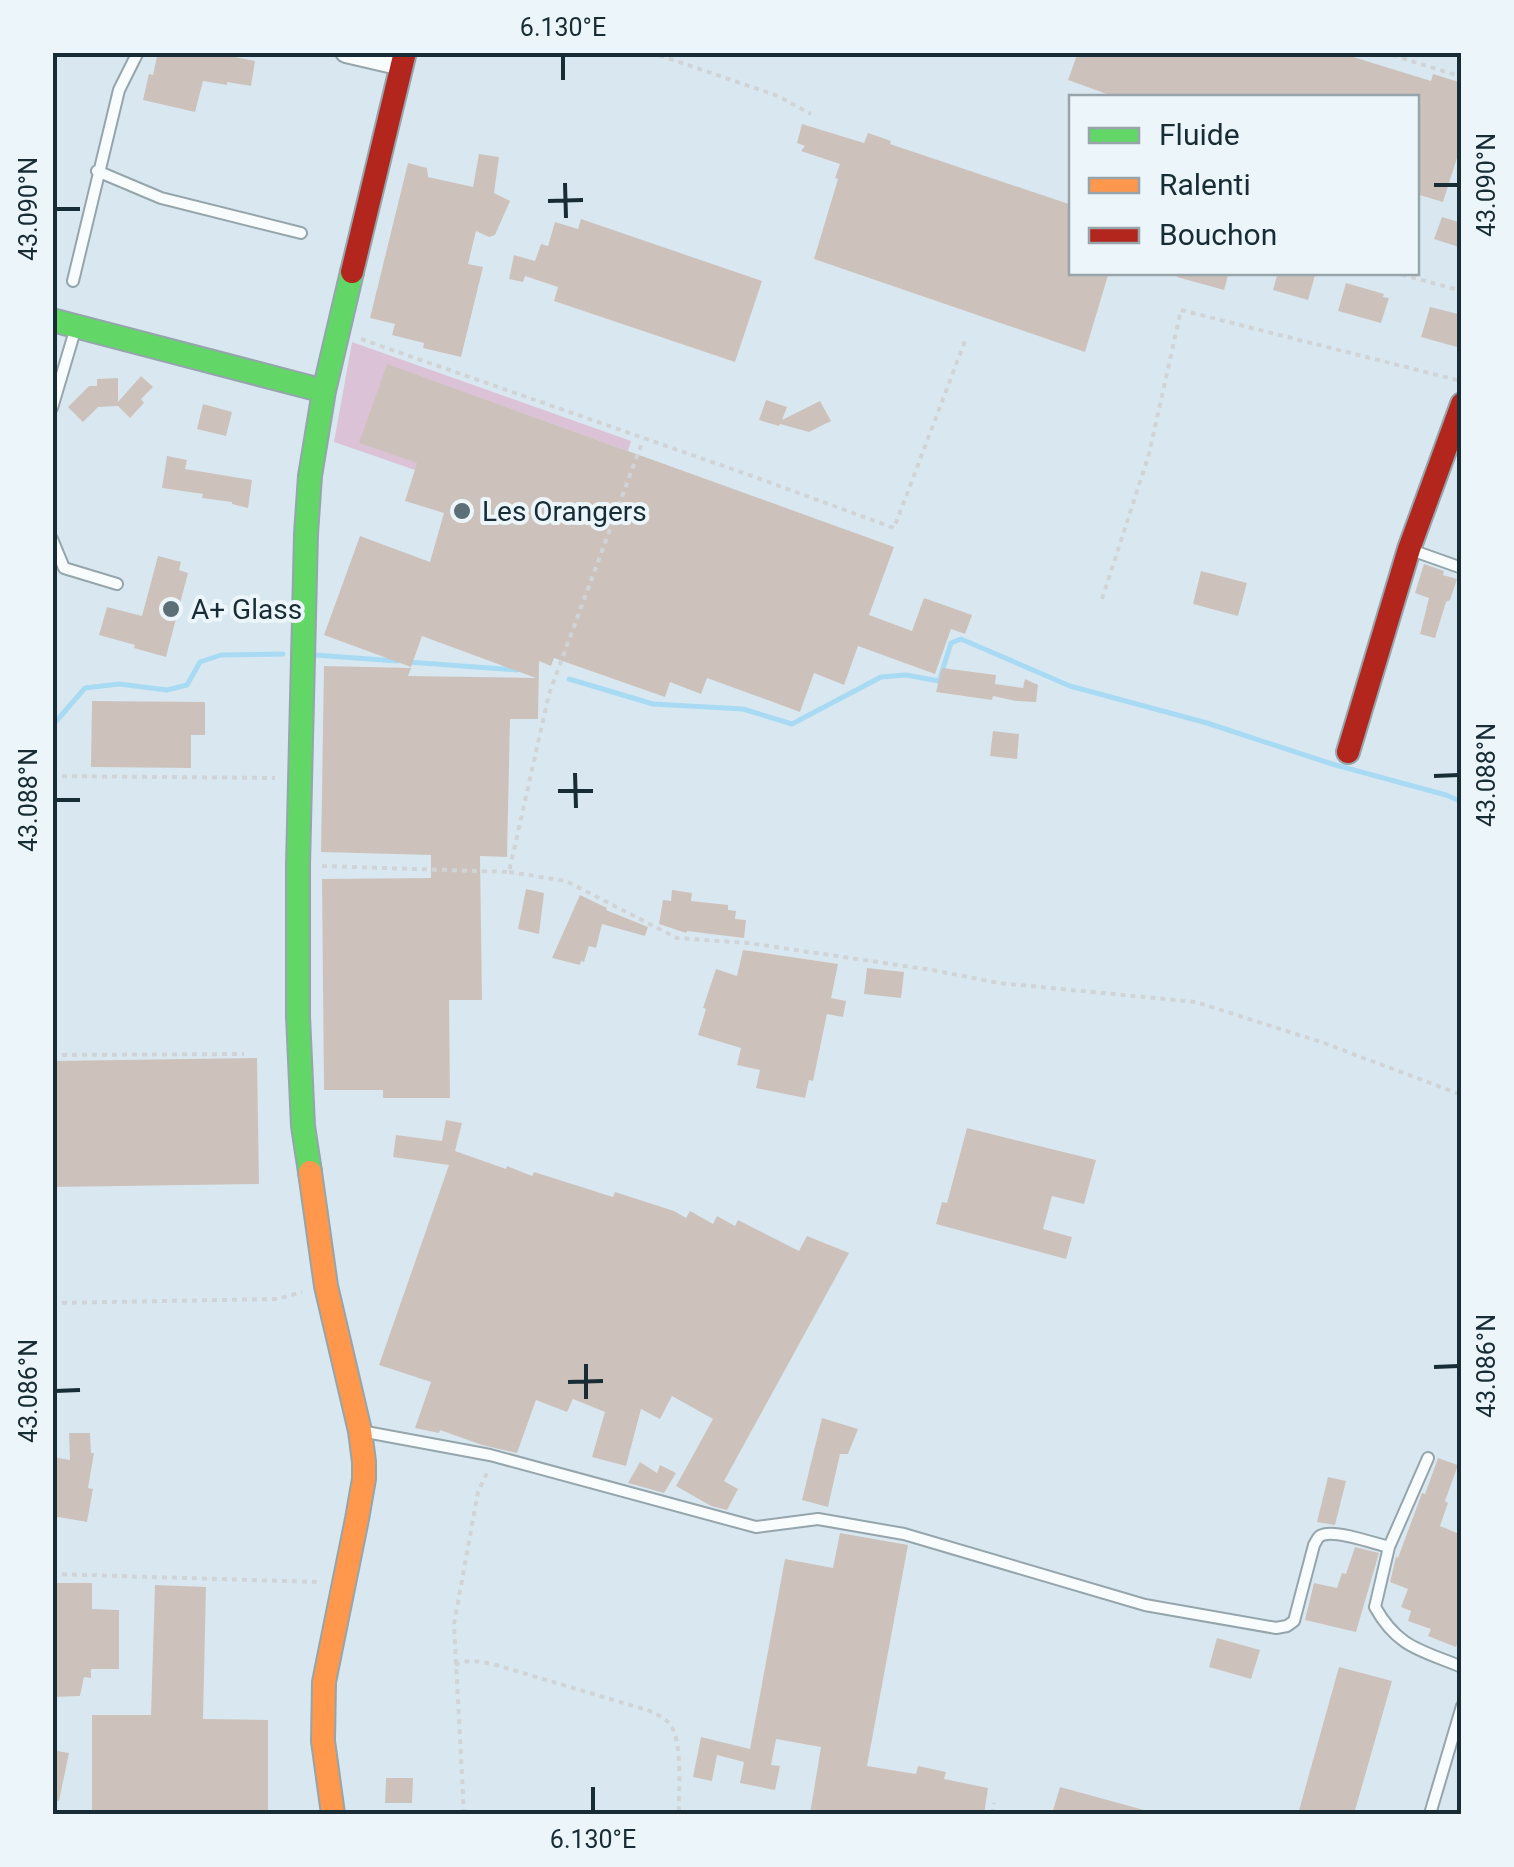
<svg xmlns="http://www.w3.org/2000/svg" width="1514" height="1867" viewBox="0 0 1514 1867" font-family="Roboto,sans-serif">
	<style>
		.green { fill: #dcc2d6 }
		.lines { fill: none; stroke-linecap: round; stroke-linejoin: round }
		.stream { stroke: #a8dbf3; stroke-width: 5 }
		.building { fill: #cdc2bb }
		.lane-casing { stroke: #95a5ac; stroke-width: 14 }
		.street-casing { stroke: #95a5ac; stroke-width: 24 }
		.fast-casing { stroke: #95a5ac; stroke-width: 26 }
		.slow-casing { stroke: #95a5ac; stroke-width: 26 }
		.jam-casing { stroke: #95a5ac; stroke-width: 26 }
		.path { stroke: #d0d4d6; stroke-width: 4; stroke-dasharray: 5 5; stroke-linecap: butt }
		.lane { stroke: #f9fcfd; stroke-width: 10 }
		.street { stroke: #f9fcfd; stroke-width: 20 }
		.fast { stroke: #63d668; stroke-width: 22 }
		.slow { stroke: #ff974d; stroke-width: 22 }
		.jam { stroke: #b3261e; stroke-width: 22 }
		.ticks { fill: none; stroke: #182c35; stroke-width: 4 }
		.poi-dot { fill: #5c6e76; stroke: #ecf5fa; stroke-width: 4 }
		.labels { text-anchor: middle; dominant-baseline: central; stroke-width: 8; stroke-linejoin: round; paint-order: stroke }
		.poi-label { font-size: 28px; fill: #182c35; stroke: #ecf5fa; text-anchor: start }
		.neatline { fill: none; stroke: #182c35; stroke-width: 4 }
		.ticks-label { font-size: 25px; text-anchor: middle; fill: #182c35 }
	</style>
	<rect width="100%" height="100%" fill="#d9e8f0"/>
	<path class="green" d="M352,342L631,441L628,451L388,365L446,473L444,480L334,442Z"/>
	<g class="lines">
		<path class="stream" d="M315,655L397,661
			M408,662L517,670
			M569,679L653,704L743,709L792,724L881,677L906,675L939,681L951,643L961,639L1070,686L1207,723L1332,764L1446,795L1462,802
			M52,726L85,688L119,684L167,690L187,685L200,662L221,655L283,654"/>
	</g>
	<path class="building" d="M158,52H209L255,61L251,86L227,82V85L203,81L195,112L143,100L149,74L153,75Z
		M1078,52H1337L1431,81L1433,74L1462,83V142L1443,202L1416,194V98H1118L1068,80Z
		M802,124L864,143L868,133L891,141L890,144L1072,205V272H1109L1085,352L814,259L838,179L835,178L840,164L801,151L805,146L797,143Z
		M479,154L499,157L494,193L510,201L495,235L489,237L476,231L468,264L483,267L461,357L423,348L424,343L392,335L395,324L370,318L408,163L427,168L428,177L473,187Z
		M1442,217L1462,223V248L1434,239Z
		M581,219L762,281L735,362L554,301L558,287L525,276L523,282L509,279L514,255L535,261L541,244L548,246L555,222L578,229Z
		M1178,272H1229L1224,290L1177,277Z
		M1278,272H1316L1308,300L1273,290Z
		M1346,283L1384,294L1383,297L1389,298L1381,323L1338,311Z
		M1430,307L1462,315V332L1457,347L1421,337Z
		M387,364L894,547L869,615L912,631L924,598L972,615L965,634L951,629L935,674L858,646L844,685L814,673L800,712L707,678L701,694L670,682L665,697L554,658L551,666L539,661L538,719H510L507,857L480,856L482,1000H449L450,1098H383V1090H324L322,879L431,878V855L321,852L324,666L411,668L408,676L536,678L422,636L411,667L324,635L360,536L430,562L444,513L405,501L417,463L359,443Z
		M141,376L153,387L141,399L144,403L130,418L118,406L98,407L83,422L68,407L89,386H97V379L118,378V402Z
		M766,400L787,407L782,420L820,401L831,421L809,432L780,424L779,426L759,420Z
		M203,404L232,412L226,436L197,429Z
		M167,456L187,460L185,469L252,480L248,508L232,504V502L202,498L203,494L162,488Z
		M158,556L181,562L179,570L188,573L166,657L134,648L135,645L99,635L107,607L142,616Z
		M1424,564L1444,571L1443,575L1457,579L1450,600L1446,602L1435,638L1420,634L1429,598L1415,593Z
		M1201,571L1247,583L1238,616L1193,604Z
		M942,668L996,675L995,684L1023,688L1025,679L1038,685L1036,702L1016,701L993,696L992,700L936,692Z
		M92,701L205,702V735H191V768L91,767Z
		M993,731L1019,734L1017,759L990,756Z
		M526,889L544,893L539,934L518,929Z
		M672,890L692,893L691,901L728,905V910L736,911L735,919L746,920L744,938L687,931L686,933L659,924L663,900L671,901Z
		M580,895L607,908L606,910L648,927L645,936L602,924L596,948L589,946L584,962L581,961L580,965L552,958Z
		M743,950L838,964L831,998L846,1001L843,1017L827,1014L813,1081L809,1080L805,1098L756,1088L760,1070L737,1065L741,1048L698,1035L706,1009L703,1008L716,969L737,976Z
		M867,968L904,972L901,998L864,994Z
		M257,1058L259,1184L52,1187V1061Z
		M446,1120L462,1123L455,1151L506,1169L507,1166L532,1176L534,1172L613,1197L615,1192L674,1211L686,1218L690,1211L713,1224L717,1216L735,1226L738,1220L799,1251L807,1236L849,1253L724,1481L738,1489L727,1510L711,1506L676,1486L713,1419L672,1396L660,1419L641,1409L626,1466L592,1457L605,1412L573,1399L567,1412L536,1400L517,1453L482,1445L440,1430L439,1433L415,1428L431,1382L379,1365L449,1165L393,1157L396,1135L442,1141Z
		M967,1128L1096,1160L1084,1204L1052,1196L1043,1229L1072,1237L1066,1259L936,1224L942,1202L947,1203Z
		M822,1418L858,1429L848,1454H840L828,1507L802,1500Z
		M69,1433H90L91,1453H94L88,1488L93,1489L87,1522L52,1516V1457L70,1460Z
		M1438,1458L1458,1465L1445,1501L1448,1503L1440,1526L1462,1535V1632L1456,1647L1428,1636L1431,1629L1408,1621L1411,1611L1401,1607L1408,1589L1390,1582L1396,1557L1398,1558L1422,1493L1425,1494Z
		M640,1462L657,1473L660,1465L676,1473L664,1493L628,1483Z
		M1328,1477L1346,1481L1335,1525L1317,1522Z
		M840,1533L908,1545L867,1766L916,1774L918,1766L946,1772L944,1779L988,1788L984,1814H810L821,1747L776,1739L771,1765L780,1766L775,1790L740,1783L744,1762L717,1755L712,1781L693,1777L701,1737L750,1749L785,1559L833,1568Z
		M1355,1547L1379,1553L1356,1632L1305,1620L1314,1583L1337,1588L1342,1573L1346,1574Z
		M52,1583H92V1609L119,1610V1669H91V1678L84,1677L80,1696L52,1697Z
		M155,1585L206,1587L203,1719L268,1720V1814H92V1715H151Z
		M1217,1638L1260,1650L1251,1679L1209,1667Z
		M1339,1667L1392,1681L1354,1814H1298Z
		M52,1750L69,1753L59,1801L52,1800Z
		M386,1778H413L412,1803H385Z
		M1060,1787L1144,1810L1143,1814H1052Z"/>
	<g class="lines">
		<g class="lane-casing">
			<path id="lane" d="M97,171L161,198L301,233
				M73,281L119,90L138,52
				M52,408L76,327
				M52,539L64,568L117,584
				M1414,551L1462,568
				M366,1432L490,1455L756,1527L818,1519L904,1534L1145,1605L1276,1628L1287,1626L1294,1621L1314,1545C1318,1538 1318,1535 1327,1534C1342,1532 1373,1543 1389,1547
				M1428,1458L1389,1547L1375,1607C1398,1648 1421,1650 1462,1667
				M1430,1814L1462,1706"/>
		</g>
		<g class="street-casing">
			<path id="street" d="M346,52L402,65"/>
		</g>
		<g class="fast-casing">
			<path id="fast" d="M52,320L324,391
				M310,1172L303,1126L298,1016V865L306,534L310,476L324,391L352,272"/>
		</g>
		<g class="slow-casing">
			<path id="slow" d="M310,1172L326,1286L360,1431L364,1462V1479L357,1519L324,1682L323,1741L333,1814"/>
		</g>
		<g class="jam-casing">
			<path id="jam" d="M352,272L405,52
				M1348,752L1409,549L1462,404"/>
		</g>
		<path class="path" d="M650,52L778,96L811,114
			M1383,52L1462,77
			M1392,272L1462,291
			M361,339L752,476L894,528L965,341
			M1102,599L1149,454L1181,310L1457,380
			M52,776L275,778
			M322,866L509,872L549,694L643,440
			M509,872L566,881L677,938L748,943L932,970L999,983L1196,1002L1324,1043L1462,1095
			M52,1055L244,1054
			M52,1303L277,1299L302,1292
			M52,1574L318,1582
			M455,1665C470,1658 481,1662 496,1665L647,1710C655,1713 663,1717 669,1723C684,1741 678,1791 679,1814
			M464,1814L454,1624L478,1492L489,1469
			M992,1814L994,1803"/>
		<use href="#lane" class="lane"/>
		<use href="#street" class="street"/>
		<use href="#fast" class="fast"/>
		<use href="#slow" class="slow"/>
		<use href="#jam" class="jam"/>
	</g>
	<path class="ticks" d="M563,55V80M565,183L566,218M1434,185H1459M548,201L583,200M55,209H80M575,773L576,808M1434,776L1459,775M558,791H593M55,800H80M586,1364V1399M1434,1367L1459,1366M568,1382L603,1381M55,1391L80,1390M593,1787V1812"/>
	<g class="poi-dot">
		<circle cx="462" cy="511" r="10"/>
		<circle cx="171" cy="609" r="10"/>
	</g>
	<g class="labels">
		<g class="poi-label">
			<text x="482" y="511">Les Orangers</text>
			<text x="191" y="609">A+ Glass</text>
		</g>
	</g>
	<rect width="1514" height="1867" fill="none" stroke="#ecf5fa" stroke-width="110"/>
	<rect x="1069" y="95" width="350" height="180" fill="#ecf5fa" stroke="#97a5ab" stroke-width="2.5"/>
	<rect x="1089" y="128" width="50" height="15" fill="#63d668" stroke="#97a5ab" stroke-width="2.5"/>
	<text x="1159" y="145" font-size="30" fill="#182c35">Fluide</text>
	<rect x="1089" y="178" width="50" height="15" fill="#ff974d" stroke="#97a5ab" stroke-width="2.5"/>
	<text x="1159" y="195" font-size="30" fill="#182c35">Ralenti</text>
	<rect x="1089" y="228" width="50" height="15" fill="#b3261e" stroke="#97a5ab" stroke-width="2.5"/>
	<text x="1159" y="245" font-size="30" fill="#182c35">Bouchon</text>
	<rect x="55" y="55" width="1404" height="1757" class="neatline"/>
	<g class="ticks-label">
		<text x="563" y="36">6.130°E</text>
		<text transform="translate(1486 185) rotate(-90)" y="9">43.090°N</text>
		<text transform="translate(28 209) rotate(-90)" y="9">43.090°N</text>
		<text transform="translate(1486 775) rotate(-90)" y="9">43.088°N</text>
		<text transform="translate(28 800) rotate(-90)" y="9">43.088°N</text>
		<text transform="translate(1486 1366) rotate(-90)" y="9">43.086°N</text>
		<text transform="translate(28 1391) rotate(-90)" y="9">43.086°N</text>
		<text x="593" y="1848">6.130°E</text>
	</g>
</svg>
